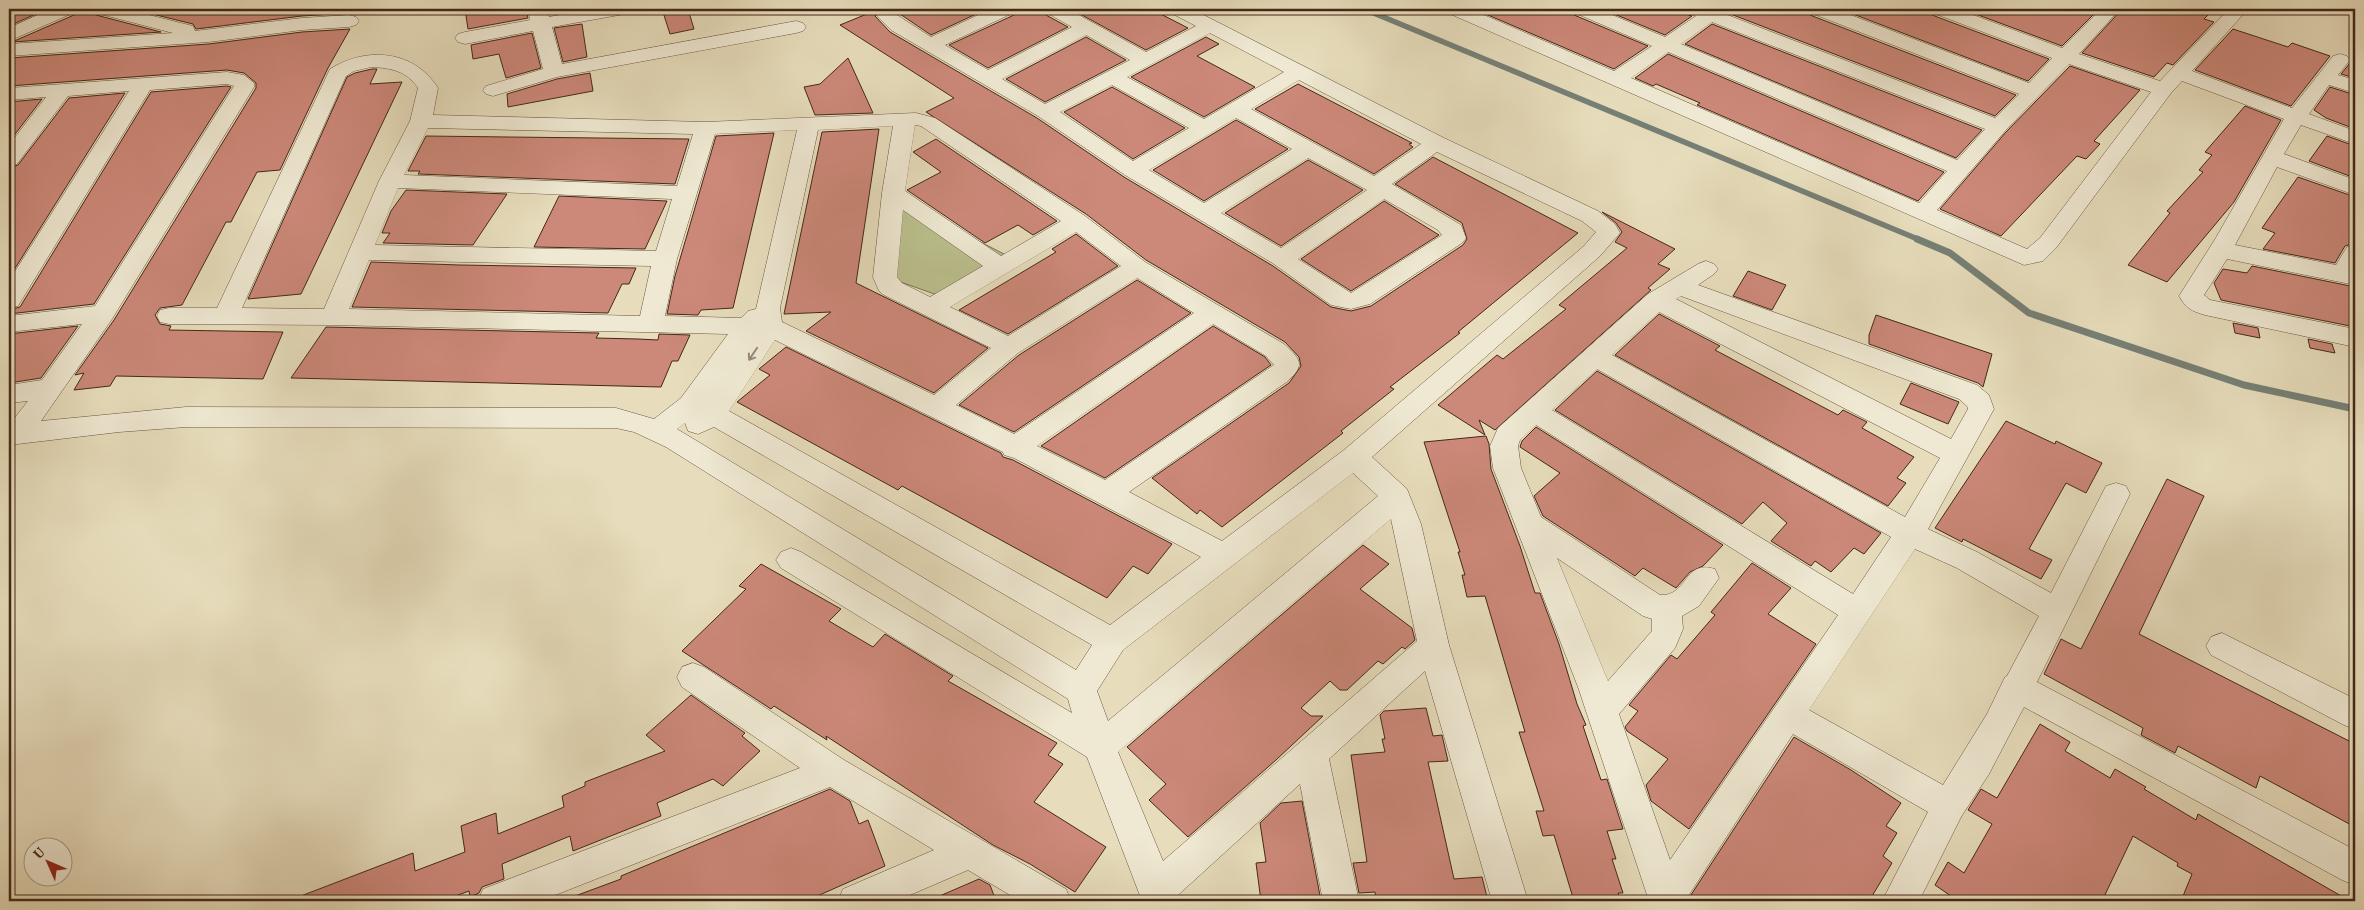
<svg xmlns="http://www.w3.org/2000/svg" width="2364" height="910" viewBox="0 0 2364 910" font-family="Vollkorn,serif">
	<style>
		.green { fill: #bac08d; stroke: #7f7452 }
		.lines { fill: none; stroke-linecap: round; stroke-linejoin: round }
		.stream-far1 { stroke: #768076; stroke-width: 5.5 }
		.stream { stroke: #768076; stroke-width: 7 }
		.building { fill: #cc8879; stroke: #442818 }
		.minor-casing { stroke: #6d5541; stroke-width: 1 }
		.minor { fill: #efe9d3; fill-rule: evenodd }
		.oneway { stroke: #9a8876 }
	</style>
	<rect width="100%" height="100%" fill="#e7ddbc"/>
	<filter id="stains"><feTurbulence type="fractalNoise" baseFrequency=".004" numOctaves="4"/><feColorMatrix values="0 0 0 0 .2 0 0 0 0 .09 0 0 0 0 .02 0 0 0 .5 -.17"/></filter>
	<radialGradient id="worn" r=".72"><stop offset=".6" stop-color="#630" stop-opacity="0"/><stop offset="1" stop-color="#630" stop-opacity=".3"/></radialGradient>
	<path class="green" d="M896,199L1004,254L940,296L895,280Z"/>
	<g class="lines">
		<path class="stream-far1" d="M1364,9L1920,240"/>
		<path class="stream" d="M1917,239L1950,253L2029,313L2244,385L2355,409"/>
	</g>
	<path class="building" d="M9,9H47L9,26Z
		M77,9H92L96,15L161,32L12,42L74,15Z
		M132,9H360L356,15L349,13L302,16L196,29L193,24Z
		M465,9H526L528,18L468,29Z
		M662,9H688L694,29L670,34Z
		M879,9L875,16L890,32L1037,118L1124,177L1273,266L1331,307L1351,311L1371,306L1463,245L1467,239L1462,223L1395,184L1433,157L1578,233L1458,332L1460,333L1390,387L1394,389L1341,431L1343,433L1222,527L1200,510L1197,514L1152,478L1289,383L1301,366L1299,357L1285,342L1146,260L1086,214L926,112L954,98L840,25Z
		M903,9H987L931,35L900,14Z
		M1017,9H1043L1046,15L1068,27L988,68L949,45L1014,15Z
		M1071,9H1151L1188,28L1146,50Z
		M1474,9H1571L1574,15L1648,46L1614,69Z
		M1602,9H1684L1686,14L1692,16L1665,35Z
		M1730,9H1807L1810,15L2016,95L1995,116L1728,13Z
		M1840,9H1929L1932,15L2049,59L2028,81Z
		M1962,9H2099L2062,46Z
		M2122,9H2214L2204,19L2214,22L2173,65L2167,63L2154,77L2082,53Z
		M582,24L587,57L563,62L554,28Z
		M1712,24L1982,130L1956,158L1685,44Z
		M350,29L328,68L280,170L257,172L231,222H226L182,305L160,308L155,315L160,324L171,326L169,330L283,332L263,379L116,376L110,386L74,390L84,373L75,375L114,320L256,88V83L244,73L227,70L9,86V58L209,44L302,32Z
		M2233,29L2288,47L2292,43L2330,56L2291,106L2195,70Z
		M532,33L541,68L506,78L499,54L473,59L471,45Z
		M1086,37L1126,60L1045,102L1006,79Z
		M1206,37L1219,44L1197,56L1255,87L1204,117L1131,77Z
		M1668,54L1944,172L1918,201L1697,105L1700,103L1656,84L1653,86L1635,78Z
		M848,58L873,113L815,115L804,87L820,84Z
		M2350,63L2355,65V78L2341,74Z
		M2070,66L2140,90L2094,141L2100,144L2086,159L2077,156L2001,236L1940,209L2006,132Z
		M372,69H377L370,84L402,82L301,294L248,299L347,77L355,73Z
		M590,73L593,91L508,107L507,94L557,79Z
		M1298,84L1412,143L1409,144L1413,147L1374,174L1255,109Z
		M227,86L231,87L94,304L9,314V310L20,307L151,92Z
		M1112,87L1185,128L1133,159L1064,112Z
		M2330,87L2355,95V129L2326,118L2314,110Z
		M125,93L9,278V168L18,165L69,98Z
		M42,99L9,142V102Z
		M2245,106L2281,120L2234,202L2167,282L2128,265L2170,213L2167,211L2203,172L2199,170L2212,155L2205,152Z
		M1236,120L1288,149L1204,201L1153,170Z
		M879,129L856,283L988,348L934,393L806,331L831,312L784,314L822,132Z
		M774,133L733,308L701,310L698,315L667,314L675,276L716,136Z
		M426,136L509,137L689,139L675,184L418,174L420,171H408Z
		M2327,136L2355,146V178L2309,161Z
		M936,139L1057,221L1033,235L1018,225L985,243L907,190L941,172L913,152Z
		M1308,160L1363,190L1281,246L1225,213Z
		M2298,177L2355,197V243L2345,246L2335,263L2263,249L2275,233L2262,228Z
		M406,190L507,194L473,245L383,243L390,233H382L391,211Z
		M559,196L667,201L645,249L534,247Z
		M1384,201L1439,235L1351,291L1301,259Z
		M1602,212L1675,249L1658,264L1670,269L1648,288L1651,290L1495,430L1479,420L1485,435L1438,405L1497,355L1503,359L1566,309L1559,305L1627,248L1615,242L1622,232L1616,223Z
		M1076,234L1118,266L1008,334L959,310L1056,252L1052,249Z
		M371,262L460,265L636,268L629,284H622L608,313L352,307Z
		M2252,266L2355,287V327L2221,300L2214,283L2223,269L2247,273Z
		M1748,271L1786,285L1772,310L1733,296Z
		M1137,280L1191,313L1014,432L959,405L1019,355Z
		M1659,314L1720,346L1715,350L1838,415L1843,410L1867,422L1862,428L1914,457L1897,478L1906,483L1888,506L1615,355Z
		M1876,315L1992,354L1983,387L1978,383L1869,344V335Z
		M2233,323L2258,328L2260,338L2235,333Z
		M78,326L41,378L9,383V334Z
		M1213,326L1265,357L1271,365L1105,478L1041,446Z
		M326,327L599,333L596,338L638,339L658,340L659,334L690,335L678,361H672L661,387L291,378Z
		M2308,339L2332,344L2335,353L2310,348Z
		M786,347L1001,453L1003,457L1013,460L1172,544L1148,574L1133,566L1107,598L902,486L898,490L737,402L770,375L759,369Z
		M1597,371L1881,533L1864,554L1854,548L1831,572L1815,561L1811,566L1771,541L1787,523L1763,502L1742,524L1555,410Z
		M1911,383L1959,402L1948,424L1900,404Z
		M2006,421L2055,444L2056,441L2102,463L2086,493L2066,483L2029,549L2052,560L2041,579L1963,539L1962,542L1935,528Z
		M1536,427L1723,545L1703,566L1690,572L1676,588L1643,568L1635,576L1543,516L1534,496L1560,473L1520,447L1522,441Z
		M1486,436L1489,444L1491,469L1520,546L1535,593H1540L1559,644L1577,704L1586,725L1583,726L1601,780L1607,779L1623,829L1607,831L1616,859H1612L1623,893H1618L1621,901H1574L1554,835L1543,836L1536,811H1544L1519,732H1525L1485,596L1467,597L1462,575H1465L1458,552H1460L1424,442Z
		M2167,479L2204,496L2139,634L2355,744V827L2260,776L2256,788L2178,746L2175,753L2141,735L2143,728L2044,674L2061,639L2081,649Z
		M1363,545L1389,564L1360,589L1412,628L1415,640L1405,649L1402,647L1383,664L1378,661L1347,690H1340L1330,681L1301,708L1311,716H1323L1276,760L1188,837L1149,800L1166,784L1127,747Z
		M1752,563L1791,588L1768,614L1816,644L1689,829L1651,801L1646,785L1668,759L1627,731L1625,727L1638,711L1629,705L1671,655L1677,659L1715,615L1711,612Z
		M761,564L841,609L829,621L873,647L885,634L953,676L948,681L1057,743L1048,755L1063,764L1034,802L1106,847L1075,892L1030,864L993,845L826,736L827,740L774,706L771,709L682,651L746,589L739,586Z
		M691,695L745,733L742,736L760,751L723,786L713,779L657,803L661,816L573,851L570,836L502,864L504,879L482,887L479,893L470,897L469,891L442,901H293V899L413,853L415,871L465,852L461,826L496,813L498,834L564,807L562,796L585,786V782L665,751L646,735Z
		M1426,708L1433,736L1442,735L1448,761L1428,762L1454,879L1482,877L1488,901H1376L1375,892L1359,893L1353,863L1367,862L1351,755L1385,752L1382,739H1385L1380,715L1384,711Z
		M2040,724L2070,742L2065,751L2110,778L2115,769L2146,787L2144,789L2196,820L2198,814L2350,901H2181L2192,874L2177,866L2178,863L2133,836L2102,901H1958L1935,885L1948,862L1964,873L1992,824L1968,810L1981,789L1997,798Z
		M1794,737L1851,770L1901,803L1886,826L1897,833L1883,856L1892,863L1869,901H1687Z
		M830,789L850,801L859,824L868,820L885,866L806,901H567V899L621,879V876Z
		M1302,801L1321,901H1261L1256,863L1266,862L1260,823L1281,803Z
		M979,879L990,885L996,901H928Z"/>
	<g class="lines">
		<g class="minor-casing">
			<path id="minor" d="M51,9H75L73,13L9,41V28Z
				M94,9H125L193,26L195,31L302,18L349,15L356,17L359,21L356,25L349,27L302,30L209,42L9,56V44L173,33L96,13Z
				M528,9H546L549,17L590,9H628L626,13L619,15L552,27L562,64L796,21L803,23L806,27L803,31L796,33L557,77L493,96L486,94L483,90L486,86L543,69L533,31L465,44L458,42L455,38L458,34L465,32L530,20Z
				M881,9H901L897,15L931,37L991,9H1015L1013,13L945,45L988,70L1072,27L1047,13L1045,9H1068L1146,52L1196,26L1171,13L1169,9H1192L1444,138L1598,211L1615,224L1620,233L1600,256L1372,457L1407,489L1421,524L1449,645L1528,901H1492L1425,671L1329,759L1359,901H1323L1300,784L1177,896L1178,901H1142L1087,757L781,568L776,560L781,552L791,548L801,552L1072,713L1068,699L666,447L634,432L616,428L186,427L119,432L9,445V425L28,401L9,403V385L42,380L82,324L9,332V316L95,306L234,86L227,84L150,90L18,306L9,308V281L129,91L68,96L17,164L9,166V145L46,97L9,100V88L227,72L244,75L254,83V87L112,319L41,421L186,407L616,408L654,419L681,398L728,334L333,325L169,324L160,322L157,316L160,310L169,308H217L330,69C367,46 414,50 438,88L433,115L706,122L916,113L935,118L1085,216L1145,262L1284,344C1300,359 1306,364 1288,381L1129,492L1222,541L1344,450L1584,246L1596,232L1582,221L1437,152L1392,184L1461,225L1466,238L1462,243L1370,304L1351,309L1331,305L1274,264L1125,175L1038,116L891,30L877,16ZM1210,33L1284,72L1204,119L1127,77ZM1086,35L1130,60L1045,104L1002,79ZM372,67C391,68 407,71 418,88L410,121L379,181L324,309L242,308L346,76L354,71ZM1299,80L1421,144L1374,176L1251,109ZM1112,85L1189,128L1133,161L1060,112ZM1236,118L1292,149L1204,203L1149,170ZM915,125L921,126L1061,221L1001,256L905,191ZM893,126L882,193L873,277L879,291L884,295L991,348L934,395L782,322L780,308L818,130ZM428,128L693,134L677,186L404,175ZM797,130L756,309L748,311L741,318L665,316L677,259L715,134ZM1308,158L1367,190L1281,248L1221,213ZM398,188L672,199L656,251L375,245ZM1384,199L1438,230L1442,235L1351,293L1298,259ZM903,210L983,266L930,297L902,283L897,277ZM1076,232L1121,266L1008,336L950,307ZM369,260L651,266L640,316L349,309ZM1137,278L1194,313L1014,434L956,405L1018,353ZM1213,324L1266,356L1274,365L1105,480L1037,446ZM775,340L1003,452L1004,455L1014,458L1201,557L1110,625L729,411ZM685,423L688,431L698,434L714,427L1092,645L1076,670L677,429ZM1353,473L1378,496L1108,721L1097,691L1123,650ZM1391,519L1417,641L1163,861L1118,752Z
				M1446,9H1470L1614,71L1652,46L1575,13L1573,9H1598L1665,37L1696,16L1688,13L1686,9H1728L1725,14L1995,118L2019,94L1811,13L1809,9H1835L2029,83L2052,58L1933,13L1931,9H1957L2062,48L2101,9H2120L2079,54L2160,81L2229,9H2248L2192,71L2292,108L2333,56L2340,54L2347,56L2350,60L2338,75L2355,80V93L2329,85L2309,114L2355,131V144L2301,125L2284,154L2355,180V195L2277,167L2235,245L2336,265L2347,247L2355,245V285L2227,259L2204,295L2210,300L2355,329V347L2205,315C2191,311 2186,308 2179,296L2214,241L2284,119L2182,81L2171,93L2056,248L2043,261L2024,265L1448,13ZM1712,22L1985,129L1957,160L1681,44ZM1668,52L1947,171L1919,203L1631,78ZM2069,64L2151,92L2040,238L2027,249L1937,210L2005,131Z
				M1706,261L1714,264L1718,269L1714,274L1698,285L1977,385L1989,395L1994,409L1928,529L1977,552L2051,593L2106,486L2116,483L2126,486L2130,494L2037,682L2355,850V885L2342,880L2024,707L1989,774L1961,817L1919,901H1882L1928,812L1793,734L1685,901H1649L1578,687L1493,468L1490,446L1498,428L1648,294L1698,264ZM1681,296L1959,399L1967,406L1968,409L1951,439L1676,299ZM1659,312L1940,458L1905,517L1612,355ZM1597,369L1891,537L1853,594L1552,410ZM1536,425L1838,615L1670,860L1619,714L1675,648L1683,629L1682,616L1699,606L1719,578L1715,569C1683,559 1688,597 1660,595L1541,517L1521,468L1518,446L1520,440ZM1915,549L1957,568L2039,616L2007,676L2005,677L1987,714L1943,785L1809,710ZM1557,558L1643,616L1652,619V631L1608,681Z
				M2222,633L2355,699V729L2344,725L2211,655L2206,646L2211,637Z
				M693,663L704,667L844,760L1066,889L1071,901H1020L968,870L896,901H838L843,889L934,850L830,787L540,901H478L483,889L800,768L682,687L677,677L682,667Z"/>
		</g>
		<use href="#minor" class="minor"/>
	</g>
	<defs><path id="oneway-shaft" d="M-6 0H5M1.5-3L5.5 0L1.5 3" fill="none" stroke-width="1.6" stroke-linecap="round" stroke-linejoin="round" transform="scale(1.25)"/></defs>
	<use class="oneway" href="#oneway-shaft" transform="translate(753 354) rotate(124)"/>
	<rect width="2364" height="910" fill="none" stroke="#e7ddbc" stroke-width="30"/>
	<rect x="10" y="10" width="2344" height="890" fill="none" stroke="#442818" stroke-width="2.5"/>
	<rect x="15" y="15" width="2334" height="880" fill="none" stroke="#442818"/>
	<g transform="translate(48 862) rotate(315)"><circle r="24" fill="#efe9d3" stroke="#ab9c88"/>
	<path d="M0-4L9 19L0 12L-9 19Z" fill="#8f2418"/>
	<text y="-8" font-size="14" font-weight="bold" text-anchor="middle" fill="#442818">U</text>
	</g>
	<rect width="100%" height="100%" filter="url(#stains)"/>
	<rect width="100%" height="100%" fill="url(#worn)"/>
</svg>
